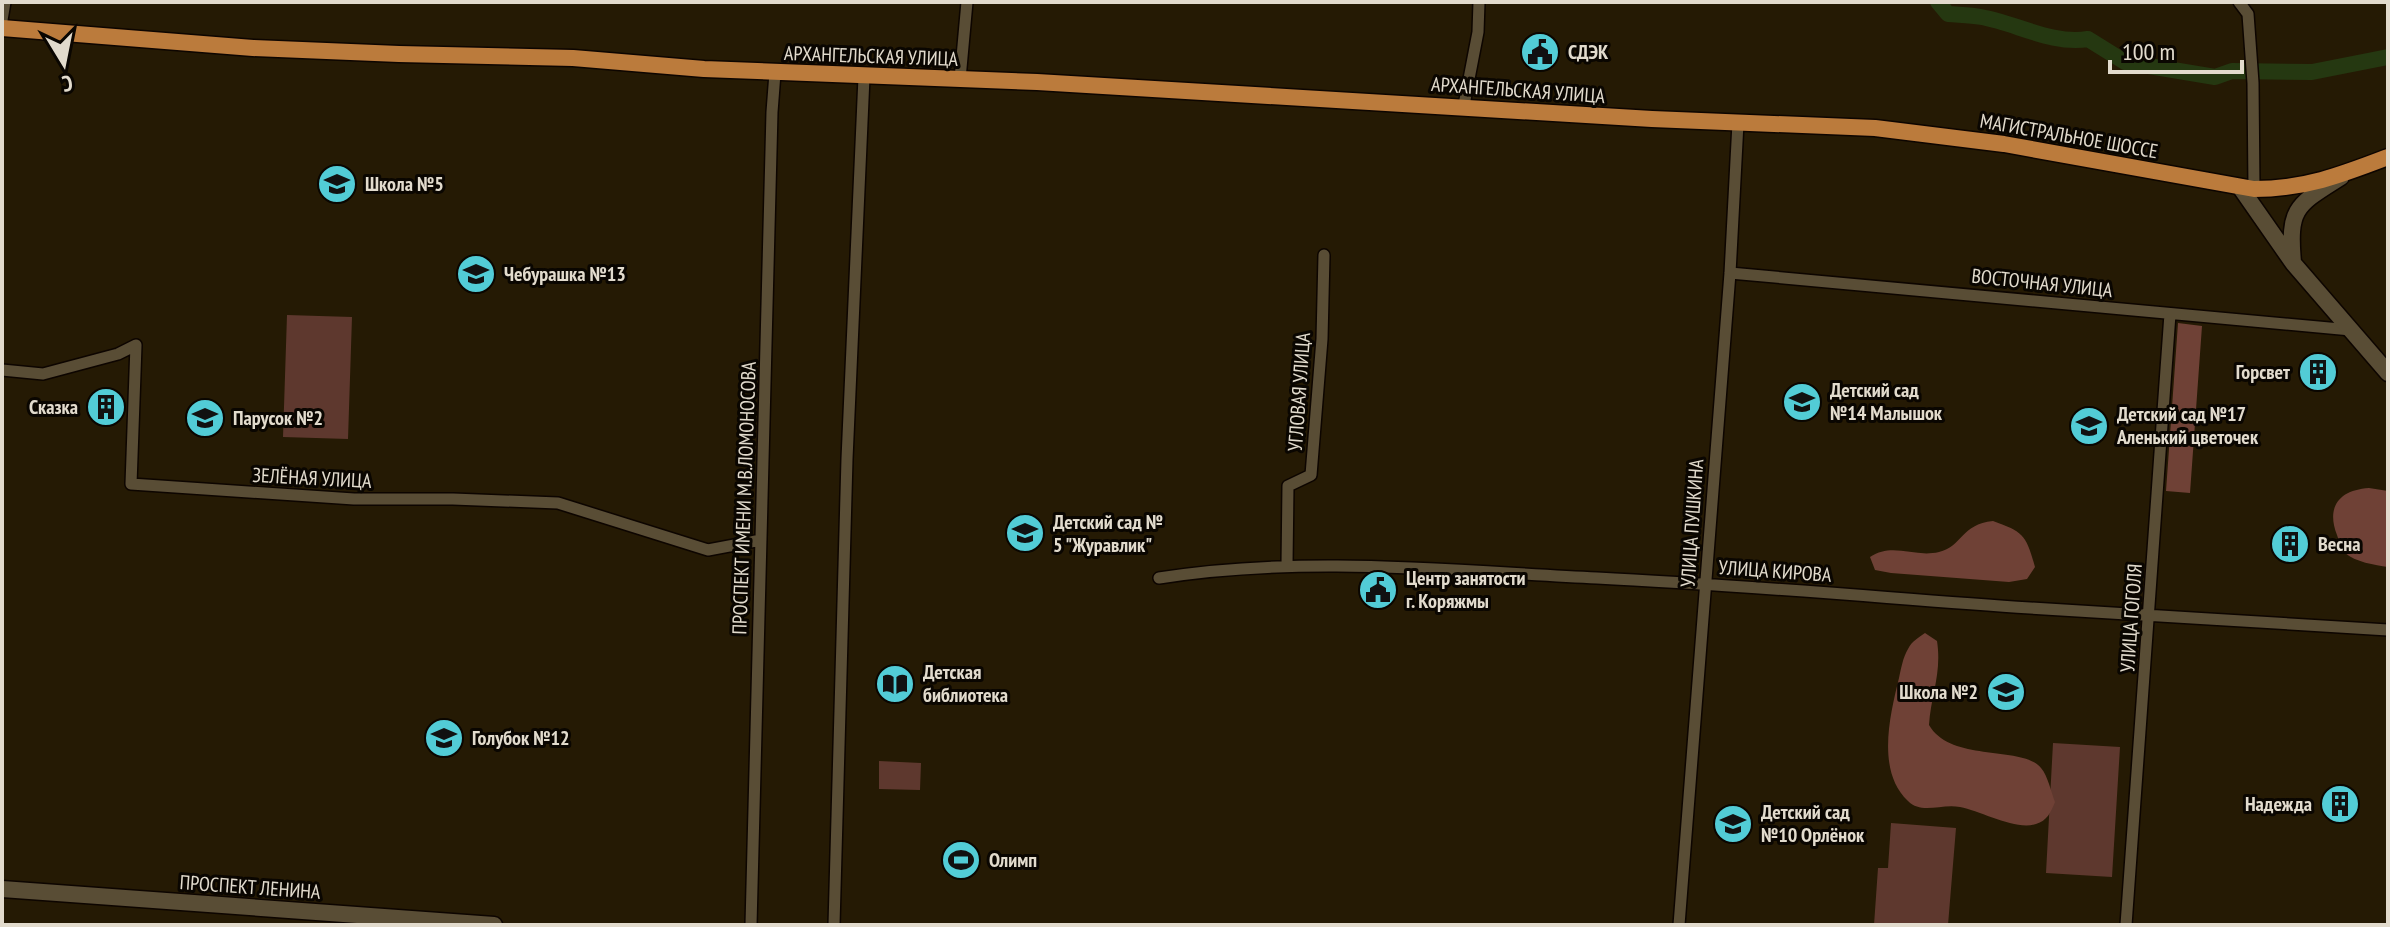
<svg xmlns="http://www.w3.org/2000/svg" width="2390" height="927" viewBox="0 0 2390 927" font-family="'PT Sans Narrow',sans-serif">
	<style>
		.green { fill: #5e382e }
		.forest { fill: #6f4136 }
		.lines { fill: none; stroke-linecap: round; stroke-linejoin: round }
		.river { stroke: #253811; stroke-width: 16 }
		.street-casing { stroke: #0d0500; stroke-width: 14 }
		.secondary-casing { stroke: #0d0500; stroke-width: 19 }
		.primary-casing { stroke: #0d0500; stroke-width: 19 }
		.street { stroke: #594d35; stroke-width: 11 }
		.secondary { stroke: #594d35; stroke-width: 16 }
		.primary { stroke: #bb7b3c; stroke-width: 16 }
		.labels { text-anchor: middle; dominant-baseline: central; stroke-width: 6; stroke-linejoin: round; paint-order: stroke }
		.poi-label { font-size: 20px; font-weight: bold; fill: #e2dbcd; stroke: #0a0601; text-anchor: start }
		.street-label { font-size: 20px; fill: #e2dbcd; stroke: #0a0601 }
	</style>
	<rect width="100%" height="100%" fill="#251a04"/>
	<path class="green" d="M287,315L352,317L348,439L283,437Z
		M2053,743L2120,747L2112,877L2046,873Z
		M879,761L921,763L920,790L879,789Z
		M1891,823L1956,828L1948,925H1874L1878,868H1888Z"/>
	<path class="forest" d="M2178,323L2202,326L2190,493L2166,491Z
		M2369,488L2388,491V567C2375,565 2355,562 2345,553C2341,549 2339,541 2337,535C2326,507 2339,490 2369,488Z
		M1993,521C2024,532 2026,535 2035,567L2027,579L2009,582L1891,573L1875,570L1870,557C1893,542 1914,558 1939,552C1962,547 1961,524 1993,521Z
		M1925,633L1937,641C1942,673 1931,695 1929,725C1951,763 2023,745 2041,768C2048,776 2051,792 2055,802C2051,812 2047,821 2036,824C2016,831 1981,811 1960,807C1942,803 1922,815 1908,801C1876,771 1890,715 1899,678C1901,669 1903,657 1908,649C1912,641 1918,638 1925,633Z"/>
	<g class="lines">
		<path class="river" d="M1938,2L1948,14C1959,15 1970,15 1981,17C2016,23 2052,45 2088,39L2125,62L2215,77L2232,71L2312,72L2388,57"/>
		<g class="street-casing">
			<path id="street" d="M2239,2L2248,14L2253,83L2254,189
				M2,20L5,2
				M960,79L967,2
				M1464,105L1478,32L1479,2
				M1730,273L2351,330
				M2,370L43,374L118,354L136,345L131,484L354,499H453L558,503L708,550L761,540
				M1287,565L1288,486L1311,475L1322,339L1324,255
				M1159,578C1303,555 1452,571 1597,578C1742,585 1886,598 2030,608C2149,616 2269,622 2388,630
				M751,925L772,112L775,73
				M834,925L847,459L864,77
				M1679,925L1730,273L1738,123
				M2126,925L2170,314"/>
		</g>
		<g class="secondary-casing">
			<path id="secondary" d="M2240,187L2293,263L2388,373
				M2293,262C2288,207 2297,205 2341,177
				M2,889L494,925"/>
		</g>
		<g class="primary-casing">
			<path id="primary" d="M2,28L253,48L399,54L573,58L704,69L1037,82L1652,119L1875,128L2004,144L2254,189C2305,189 2341,175 2388,157"/>
		</g>
		<use href="#street" class="street"/>
		<use href="#secondary" class="secondary"/>
		<use href="#primary" class="primary"/>
	</g>
	<defs>
		<g id="civic-disc" transform="scale(2)"><circle r="9.5" fill="#52ccd6" stroke="#0a0601"/><path d="M-.6-6.5H3V-4.5H.6V-3L4-1V1h2V6H-6V1h2V-1L-.6-3ZM-1.2 2.5V6h2.4V2.5Z" fill="#111"/></g>
		<g id="school-disc" transform="scale(2)"><circle r="9.5" fill="#52ccd6" stroke="#0a0601"/><path d="M0-5L7-2L0 1L-7-2ZM-4 1L0 2.5L4 1V4Q0 6-4 4Z" fill="#111"/></g>
		<g id="building-disc" transform="scale(2)"><circle r="9.5" fill="#52ccd6" stroke="#0a0601"/><path d="M-4-6H4V6H1V3H-1V6H-4ZM-2.5-4.3h1.7v1.8h-1.7ZM.8-4.3h1.7v1.8H.8ZM-2.5-1h1.7V.8h-1.7ZM.8-1h1.7V.8H.8Z" fill="#111"/></g>
		<g id="library-disc" transform="scale(2)"><circle r="9.5" fill="#52ccd6" stroke="#0a0601"/><path d="M-6-4Q-3-5.5-.7-3.5V5Q-3 3-6 4ZM6-4Q3-5.5 .7-3.5V5Q3 3 6 4Z" fill="#111"/></g>
		<g id="stadium-disc" transform="scale(2)"><circle r="9.5" fill="#52ccd6" stroke="#0a0601"/><path d="M0-5a6.5 5 0 1 0 0 10a6.5 5 0 1 0 0-10ZM-3.5-1.8h7v3.6h-7Z" fill="#111"/></g>
	</defs>
	<g fill-rule="evenodd">
		<use href="#civic-disc" x="1540" y="52"/>
		<use href="#school-disc" x="337" y="184"/>
		<use href="#school-disc" x="476" y="274"/>
		<use href="#building-disc" x="2318" y="372"/>
		<use href="#school-disc" x="1802" y="402"/>
		<use href="#building-disc" x="106" y="407"/>
		<use href="#school-disc" x="205" y="418"/>
		<use href="#school-disc" x="2089" y="426"/>
		<use href="#school-disc" x="1025" y="533"/>
		<use href="#building-disc" x="2290" y="544"/>
		<use href="#civic-disc" x="1378" y="590"/>
		<use href="#library-disc" x="895" y="684"/>
		<use href="#school-disc" x="2006" y="692"/>
		<use href="#school-disc" x="444" y="738"/>
		<use href="#building-disc" x="2340" y="804"/>
		<use href="#school-disc" x="1733" y="824"/>
		<use href="#stadium-disc" x="961" y="860"/>
	</g>
	<g class="labels">
		<g class="poi-label">
			<text x="1568" y="52">СДЭК</text>
			<text x="365" y="184">Школа №5</text>
			<text x="504" y="274">Чебурашка №13</text>
			<text x="2290" y="372" text-anchor="end">Горсвет</text>
			<text x="1830" y="390">Детский сад<tspan x="1830" dy="23">№14 Малышок</tspan></text>
			<text x="78" y="407" text-anchor="end">Сказка</text>
			<text x="2117" y="414">Детский сад №17<tspan x="2117" dy="23">Аленький цветочек</tspan></text>
			<text x="233" y="418">Парусок №2</text>
			<text x="1053" y="522">Детский сад №<tspan x="1053" dy="23">5 "Журавлик"</tspan></text>
			<text x="2318" y="544">Весна</text>
			<text x="1406" y="578">Центр занятости<tspan x="1406" dy="23">г. Коряжмы</tspan></text>
			<text x="923" y="672">Детская<tspan x="923" dy="23">библиотека</tspan></text>
			<text x="1978" y="692" text-anchor="end">Школа №2</text>
			<text x="472" y="738">Голубок №12</text>
			<text x="2312" y="804" text-anchor="end">Надежда</text>
			<text x="1761" y="812">Детский сад<tspan x="1761" dy="23">№10 Орлёнок</tspan></text>
			<text x="989" y="860">Олимп</text>
		</g>
		<g class="street-label">
			<text transform="translate(871 56) rotate(2)">АРХАНГЕЛЬСКАЯ УЛИЦА</text>
			<text transform="translate(1518 90) rotate(4)">АРХАНГЕЛЬСКАЯ УЛИЦА</text>
			<text transform="translate(2069 136) rotate(10)">МАГИСТРАЛЬНОЕ ШОССЕ</text>
			<text transform="translate(2042 283) rotate(6)">ВОСТОЧНАЯ УЛИЦА</text>
			<text transform="translate(1299 392) rotate(-86)">УГЛОВАЯ УЛИЦА</text>
			<text transform="translate(312 478) rotate(3)">ЗЕЛЁНАЯ УЛИЦА</text>
			<text transform="translate(744 498) rotate(-88)">ПРОСПЕКТ ИМЕНИ М.В.ЛОМОНОСОВА</text>
			<text transform="translate(1692 523) rotate(-86)">УЛИЦА ПУШКИНА</text>
			<text transform="translate(1775 571) rotate(4)">УЛИЦА КИРОВА</text>
			<text transform="translate(2131 618) rotate(-86)">УЛИЦА ГОГОЛЯ</text>
			<text transform="translate(250 887) rotate(4)">ПРОСПЕКТ ЛЕНИНА</text>
		</g>
	</g>
	<rect width="2390" height="927" fill="none" stroke="#e2dbcd" stroke-width="8"/>
	<g transform="translate(64 64) rotate(170)" stroke="#0a0601" stroke-width="6" paint-order="stroke">
	<path d="M0-6L14 30L0 20L-14 30Z" fill="#e2dbcd"/>
	<text y="-12" font-size="22" font-weight="bold" text-anchor="middle" fill="#e2dbcd">С</text>
	</g>
	<path d="M2110 60v12h132v-12" fill="none" stroke="#e2dbcd" stroke-width="4"/>
	<text x="2122" y="60" font-size="24" fill="#e2dbcd" stroke="#0a0601" stroke-width="6" paint-order="stroke">100 m</text>
</svg>
